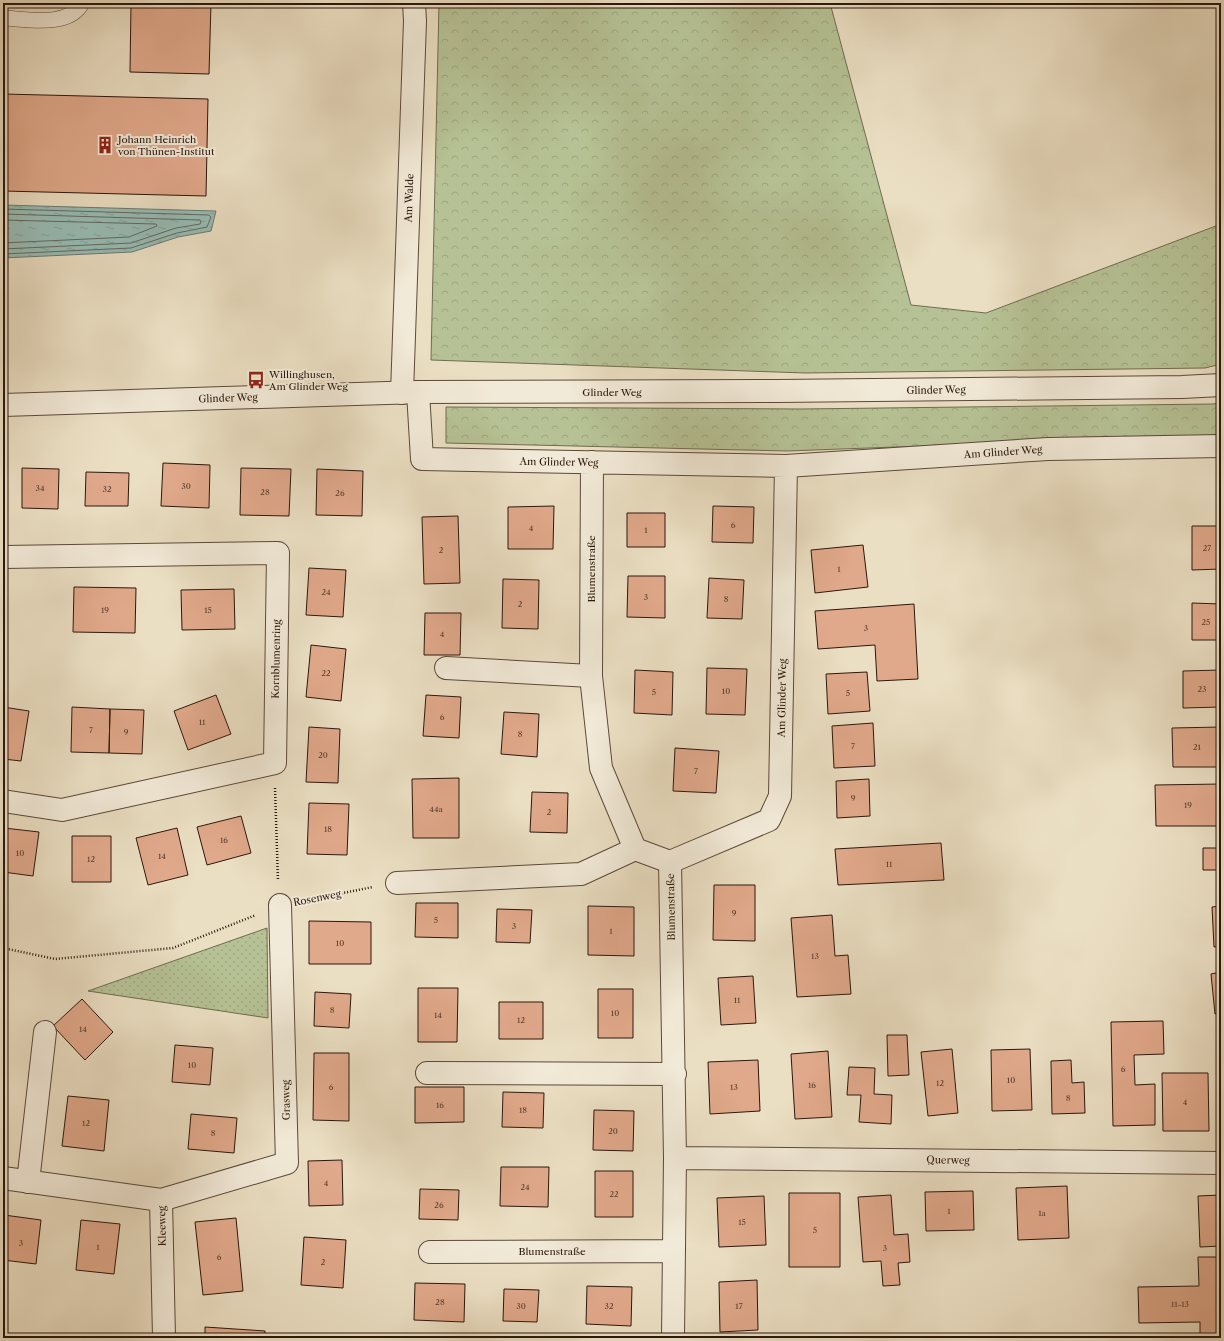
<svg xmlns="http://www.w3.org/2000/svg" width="1224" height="1341" viewBox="0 0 1224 1341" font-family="'Libre Caslon Text',serif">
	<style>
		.green { fill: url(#green-dots); stroke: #706c51 }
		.forest { fill: url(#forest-crowns); stroke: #706c51 }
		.water { fill: url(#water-ripples); stroke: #6c7a72 }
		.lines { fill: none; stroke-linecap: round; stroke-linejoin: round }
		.shore { stroke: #626a61; stroke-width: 1 }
		.building { fill: #e1a98b; stroke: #2b170d }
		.service-casing { stroke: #5b493a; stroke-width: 16 }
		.minor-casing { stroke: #5b493a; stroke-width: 24 }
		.tertiary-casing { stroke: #5b493a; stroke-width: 24 }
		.path { stroke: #2b170d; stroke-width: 2.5; stroke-dasharray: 1 2; stroke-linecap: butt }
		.service { stroke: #f2ead8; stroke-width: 15 }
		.minor { stroke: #f2ead8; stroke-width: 22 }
		.tertiary { stroke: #f2ead8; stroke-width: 22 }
		.labels { text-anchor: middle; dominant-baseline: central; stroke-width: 4; stroke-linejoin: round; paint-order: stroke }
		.number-label { font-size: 8px; fill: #583c2c }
		.poi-label { font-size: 10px; fill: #2b170d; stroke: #f2ead8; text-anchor: start }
		.street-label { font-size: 10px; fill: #2b170d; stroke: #f2ead8 }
	</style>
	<defs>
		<pattern id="green-dots" width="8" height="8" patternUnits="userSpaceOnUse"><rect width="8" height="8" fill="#b6c295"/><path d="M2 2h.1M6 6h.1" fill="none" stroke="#9da67f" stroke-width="1.8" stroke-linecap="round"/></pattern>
		<pattern id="forest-crowns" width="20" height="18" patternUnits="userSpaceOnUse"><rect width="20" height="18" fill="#b6c295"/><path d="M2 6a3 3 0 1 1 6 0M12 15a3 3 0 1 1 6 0" fill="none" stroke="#9da67f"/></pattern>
		<pattern id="water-ripples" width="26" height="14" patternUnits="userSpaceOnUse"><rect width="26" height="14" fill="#98bcb5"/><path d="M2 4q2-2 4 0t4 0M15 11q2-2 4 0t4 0" fill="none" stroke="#83a19a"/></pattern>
	</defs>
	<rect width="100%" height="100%" fill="#ebdfc3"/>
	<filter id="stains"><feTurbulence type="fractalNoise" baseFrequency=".005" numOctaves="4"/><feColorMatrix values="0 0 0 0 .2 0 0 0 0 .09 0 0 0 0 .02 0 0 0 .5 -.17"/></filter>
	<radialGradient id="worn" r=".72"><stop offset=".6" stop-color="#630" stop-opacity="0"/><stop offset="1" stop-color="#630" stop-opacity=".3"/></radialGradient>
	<path class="green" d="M267,928L268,1018L88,991Z"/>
	<path class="forest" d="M439,3H830L911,305L986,313L1221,224V364L1205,368L805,373L431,360Z
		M1221,403V435L787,451L446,443V407L801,409L1213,404Z"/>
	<path class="water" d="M3,205L216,211L211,231L178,237L132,252L3,258Z"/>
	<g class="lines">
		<path class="shore" d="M3,209L209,215L211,217L207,227L177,233L131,248L3,254
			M3,214L200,220L201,222L200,224L176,228L131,243L3,249
			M3,220L156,224L157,226L129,237L3,243"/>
	</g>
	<path class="building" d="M131,3H211L209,74L130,72Z
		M3,94L208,99L206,196L3,191Z
		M163,463L210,465L209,508L161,506Z
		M22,468L59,469L58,509L22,508Z
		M241,468L291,469L289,516L240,515Z
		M317,469L363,471L362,516L316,515Z
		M86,472L129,473L128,506H85Z
		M554,506L553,549H508V507Z
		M713,506L754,507L753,543L712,542Z
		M627,513H665V547H627Z
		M458,516L460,583L424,584L422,517Z
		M1192,526H1221V569L1192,570Z
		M863,545L868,587L815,593L811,550Z
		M309,568L346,570L343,617L306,615Z
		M628,576H665V618L627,617Z
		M709,578L744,580L742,619L707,618Z
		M503,579L539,580L538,629L502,628Z
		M74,587L136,588L135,633L73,632Z
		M234,589L235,629L182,630L181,590Z
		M1192,603L1221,604V640H1192Z
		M914,604L918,679L877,681L875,645L818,649L815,611Z
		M425,613H461L460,655H424Z
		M311,645L346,649L341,701L306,697Z
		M707,668L747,669L745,715L706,714Z
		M635,670L673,672L672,715L634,713Z
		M1221,670V707L1183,708V671Z
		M867,672L870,711L828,714L826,674Z
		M216,695L231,734L188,750L174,711Z
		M426,695L461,697L459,738L423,736Z
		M3,707L29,711L21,761L3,759Z
		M72,707L110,709L109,753L71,752Z
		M110,709L144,710L142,754L109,753Z
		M504,712L539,714L537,757L501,754Z
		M873,723L875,766L834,768L832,726Z
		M309,727L340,729L338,783L306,782Z
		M1221,727V767H1173L1172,728Z
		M675,748L719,751L716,793L673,791Z
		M459,778V838H413L412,779Z
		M869,779L870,816L837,818L836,781Z
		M1221,784V826H1156L1155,785Z
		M532,792L568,793L567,833L530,832Z
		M309,803L349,804L347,855L307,854Z
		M241,816L251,853L207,865L197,827Z
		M4,828L39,832L33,876L3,872Z
		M177,828L188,875L148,885L136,838Z
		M72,836H111V882H72Z
		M941,843L944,880L838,885L835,849Z
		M1203,848H1221V883H1218L1219,870H1203Z
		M714,885H755V941L713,940Z
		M416,903H458V938L415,937Z
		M588,906L634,907V956L588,955Z
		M1221,906V946L1214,947L1212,907Z
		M497,909L532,910L530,943L496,942Z
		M832,915L835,956L848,955L851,994L797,997L791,918Z
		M309,921L371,922V964H309Z
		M1221,972V1013L1215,1014L1211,974Z
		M753,976L756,1023L721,1025L718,978Z
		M418,988H458L457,1042H418Z
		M598,989H633V1038H598Z
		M315,992L351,994L349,1028L314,1026Z
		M82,999L113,1032L85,1060L53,1026Z
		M499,1002H543V1039H499Z
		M1163,1021L1164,1054L1134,1055L1135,1085L1155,1084V1125L1113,1126L1111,1022Z
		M887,1035H907L909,1075L888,1076Z
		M175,1045L213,1048L210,1085L172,1082Z
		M952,1049L958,1113L928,1116L921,1052Z
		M1030,1049L1032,1110L992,1111L991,1050Z
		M828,1051L832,1117L795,1119L791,1054Z
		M314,1053H349V1121L313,1120Z
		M758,1060L760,1111L710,1114L708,1062Z
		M1071,1060L1072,1083L1084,1082L1085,1113L1052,1114L1051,1061Z
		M849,1067L875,1068L874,1094L892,1095L891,1124L859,1122L861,1095H847Z
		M1162,1073H1208L1209,1131H1163Z
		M415,1087H464V1122L415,1123Z
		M503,1092L544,1093L543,1128L502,1127Z
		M68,1096L109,1100L104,1151L62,1146Z
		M594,1110L634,1111L633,1151L593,1150Z
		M191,1114L237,1118L234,1153L188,1149Z
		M342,1160L343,1205L309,1206L308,1161Z
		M501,1167H549L548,1207L500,1206Z
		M595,1171H633V1217H595Z
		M1067,1186L1069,1238L1018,1240L1016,1188Z
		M420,1189L459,1190L458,1220L419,1219Z
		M973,1191L974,1230L926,1231L925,1192Z
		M789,1193H840V1267H789Z
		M891,1195L894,1235L908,1234L910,1262L898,1263L900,1285L883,1286L881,1261L863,1262L858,1197Z
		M1221,1195V1246L1200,1247L1198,1196Z
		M764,1196L766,1245L719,1247L717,1198Z
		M4,1215L41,1220L36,1264L3,1260Z
		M236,1218L243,1291L203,1295L195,1222Z
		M81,1220L120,1224L114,1274L76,1270Z
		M304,1237L346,1240L343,1288L301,1285Z
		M1198,1257H1221V1338H1200V1322L1139,1323L1138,1287L1199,1286Z
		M757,1280L758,1330L720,1332L719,1282Z
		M415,1283L465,1284L464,1322L414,1320Z
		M587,1286L632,1287L631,1326L586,1324Z
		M504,1289L539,1290L537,1322L503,1321Z
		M205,1327L265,1331V1338H205Z"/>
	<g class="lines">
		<g class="service-casing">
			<path id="service" d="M3,18C26,19 69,28 82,3"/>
		</g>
		<g class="minor-casing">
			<path id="minor" d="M418,392L422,459L786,466L1048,449L1221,446
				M402,393L415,21L414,3
				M592,462L591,676L601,768L635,849L670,862L675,1158L673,1338
				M3,557L278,553L275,763L62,810L3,801
				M446,668L591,676
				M670,862L769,820L780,796L786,466
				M397,883L581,874L635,849
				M427,1073L675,1074
				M675,1158L1221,1163
				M3,1178L161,1200L164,1338
				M28,1182L45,1032
				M161,1200L287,1163L280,905
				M430,1252L674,1251"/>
		</g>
		<g class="tertiary-casing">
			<path id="tertiary" d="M3,405L418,392L777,391L1182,387L1221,385"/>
		</g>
		<path class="path" d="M275,788L278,881
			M303,901L373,887
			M3,948L55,959L173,948L256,915"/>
		<use href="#service" class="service"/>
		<use href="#minor" class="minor"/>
		<use href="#tertiary" class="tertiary"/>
	</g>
	<defs>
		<g id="building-bare" transform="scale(1.38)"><path d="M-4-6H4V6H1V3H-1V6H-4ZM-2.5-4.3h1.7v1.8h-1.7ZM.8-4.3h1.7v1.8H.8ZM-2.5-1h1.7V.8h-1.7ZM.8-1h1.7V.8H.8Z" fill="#8f2418" stroke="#f2ead8" stroke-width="2.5" paint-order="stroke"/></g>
		<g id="bus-bare" transform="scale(1.38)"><path d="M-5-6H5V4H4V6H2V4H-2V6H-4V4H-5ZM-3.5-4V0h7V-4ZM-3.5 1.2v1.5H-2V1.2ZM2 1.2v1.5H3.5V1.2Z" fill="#8f2418" stroke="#f2ead8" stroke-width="2.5" paint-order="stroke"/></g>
	</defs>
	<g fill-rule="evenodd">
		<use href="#building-bare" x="105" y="145"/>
		<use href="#bus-bare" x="256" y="380"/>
	</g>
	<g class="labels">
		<g class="number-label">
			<text x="186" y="486">30</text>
			<text x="40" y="488">34</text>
			<text x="107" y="489">32</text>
			<text x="265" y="492">28</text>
			<text x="340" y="493">26</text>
			<text x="733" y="525">6</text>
			<text x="531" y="528">4</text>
			<text x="646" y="530">1</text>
			<text x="1207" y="548">27</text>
			<text x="441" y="550">2</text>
			<text x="839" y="569">1</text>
			<text x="326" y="592">24</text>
			<text x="646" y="597">3</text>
			<text x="726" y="599">8</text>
			<text x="520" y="604">2</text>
			<text x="105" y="610">19</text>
			<text x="208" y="610">15</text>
			<text x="1206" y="622">25</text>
			<text x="866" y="628">3</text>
			<text x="442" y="634">4</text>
			<text x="326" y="673">22</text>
			<text x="1202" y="689">23</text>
			<text x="726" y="691">10</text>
			<text x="654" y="692">5</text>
			<text x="848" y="693">5</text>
			<text x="442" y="717">6</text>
			<text x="202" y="722">11</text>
			<text x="91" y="730">7</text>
			<text x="126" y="732">9</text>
			<text x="520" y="734">8</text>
			<text x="853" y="746">7</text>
			<text x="1197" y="747">21</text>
			<text x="323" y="755">20</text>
			<text x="696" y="771">7</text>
			<text x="853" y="798">9</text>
			<text x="1188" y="805">19</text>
			<text x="436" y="809">44a</text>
			<text x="549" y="812">2</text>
			<text x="328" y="829">18</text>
			<text x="224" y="840">16</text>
			<text x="20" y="853">10</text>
			<text x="162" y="856">14</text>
			<text x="91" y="859">12</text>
			<text x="889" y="864">11</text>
			<text x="734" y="913">9</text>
			<text x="436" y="920">5</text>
			<text x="514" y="926">3</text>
			<text x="611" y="931">1</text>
			<text x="340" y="943">10</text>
			<text x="815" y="956">13</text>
			<text x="737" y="1000">11</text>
			<text x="332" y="1010">8</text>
			<text x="615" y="1013">10</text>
			<text x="438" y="1015">14</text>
			<text x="521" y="1020">12</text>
			<text x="83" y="1029">14</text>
			<text x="192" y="1065">10</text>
			<text x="1123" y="1069">6</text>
			<text x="1011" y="1080">10</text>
			<text x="940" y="1083">12</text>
			<text x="812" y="1085">16</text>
			<text x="331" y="1087">6</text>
			<text x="734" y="1087">13</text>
			<text x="1068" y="1098">8</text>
			<text x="1185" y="1102">4</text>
			<text x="440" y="1105">16</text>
			<text x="523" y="1110">18</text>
			<text x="86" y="1123">12</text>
			<text x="613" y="1131">20</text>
			<text x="213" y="1133">8</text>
			<text x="326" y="1183">4</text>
			<text x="525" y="1187">24</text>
			<text x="614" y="1194">22</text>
			<text x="439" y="1205">26</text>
			<text x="949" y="1211">1</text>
			<text x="1042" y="1213">1a</text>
			<text x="742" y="1222">15</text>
			<text x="815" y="1230">5</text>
			<text x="21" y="1243">3</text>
			<text x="98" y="1247">1</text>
			<text x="885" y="1248">3</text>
			<text x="219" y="1257">6</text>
			<text x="323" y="1262">2</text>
			<text x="440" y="1302">28</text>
			<text x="1180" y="1304">11-13</text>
			<text x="521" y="1306">30</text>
			<text x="609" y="1306">32</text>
			<text x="739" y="1306">17</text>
		</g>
		<g class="poi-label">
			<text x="118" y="139">Johann Heinrich<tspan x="118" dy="12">von Thünen-Institut</tspan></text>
			<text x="269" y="374">Willinghusen,<tspan x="269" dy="12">Am Glinder Weg</tspan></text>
		</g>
		<g class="street-label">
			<text transform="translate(409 198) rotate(-88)">Am Walde</text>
			<text transform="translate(936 390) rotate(-1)">Glinder Weg</text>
			<text x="612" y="392">Glinder Weg</text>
			<text transform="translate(228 398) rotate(-2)">Glinder Weg</text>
			<text transform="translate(1003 452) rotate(-4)">Am Glinder Weg</text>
			<text transform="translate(559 462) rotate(1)">Am Glinder Weg</text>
			<text transform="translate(591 569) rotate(-90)">Blumenstraße</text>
			<text transform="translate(276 659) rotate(-89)">Kornblumenring</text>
			<text transform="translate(782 698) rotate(-89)">Am Glinder Weg</text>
			<text transform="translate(317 898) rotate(-11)">Rosenweg</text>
			<text transform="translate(671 907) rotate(-91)">Blumenstraße</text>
			<text transform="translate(286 1100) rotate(-91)">Grasweg</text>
			<text transform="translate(948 1160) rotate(1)">Querweg</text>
			<text transform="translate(162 1226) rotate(-91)">Kleeweg</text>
			<text x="552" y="1251">Blumenstraße</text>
		</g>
	</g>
	<rect width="1224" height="1341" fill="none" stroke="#ebdfc3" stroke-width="16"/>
	<rect x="4" y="4" width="1216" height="1333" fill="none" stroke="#2b170d" stroke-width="2"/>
	<rect x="8" y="8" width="1208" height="1325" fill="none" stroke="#2b170d"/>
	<rect width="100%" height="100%" filter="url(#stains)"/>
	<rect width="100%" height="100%" fill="url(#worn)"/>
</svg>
